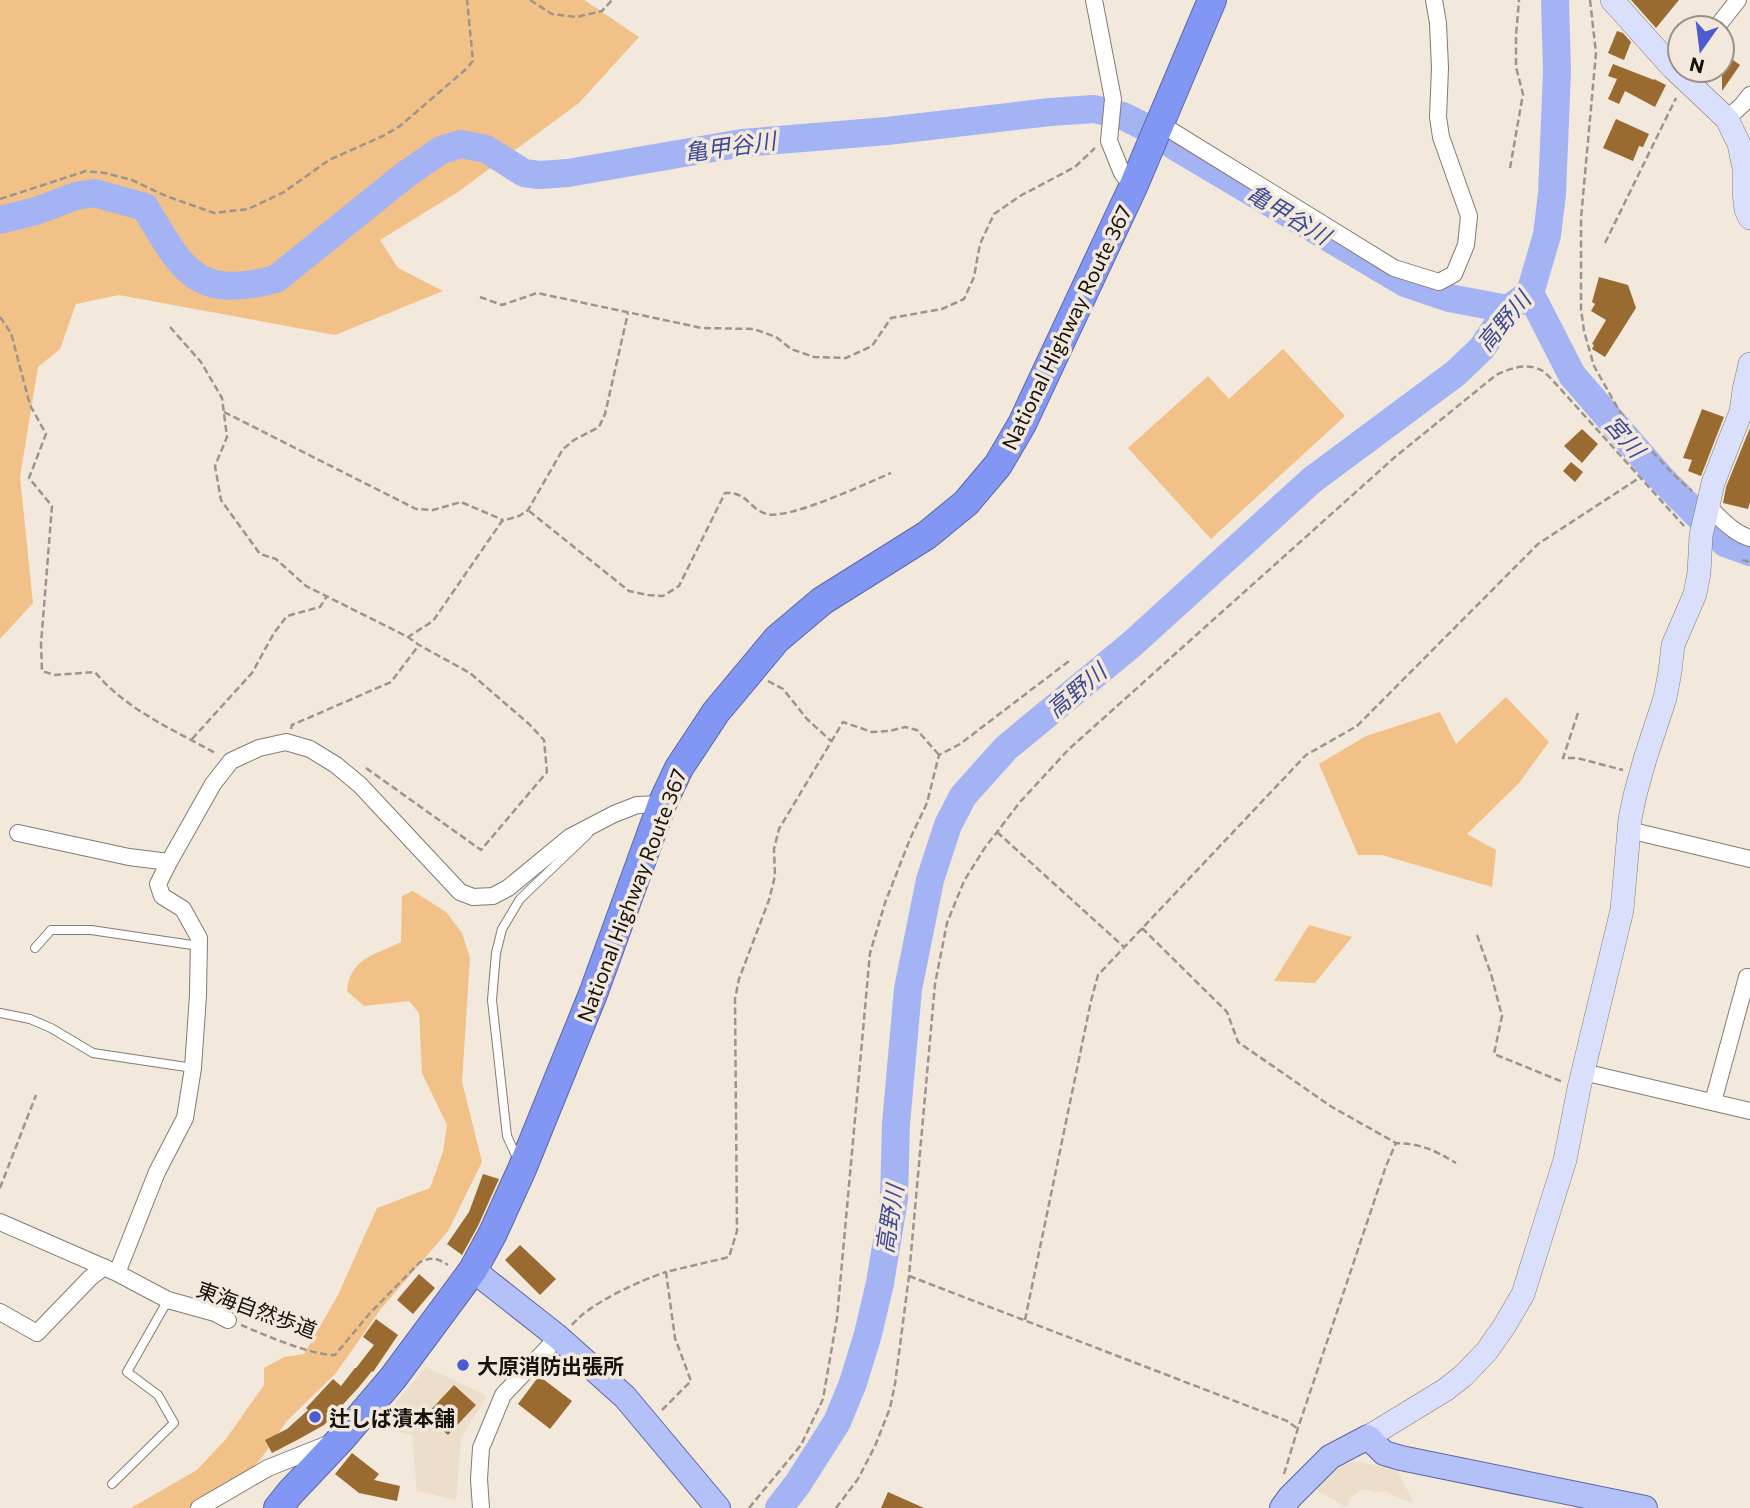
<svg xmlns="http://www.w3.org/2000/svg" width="1750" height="1508" viewBox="0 0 1750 1508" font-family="Commissioner,'Noto Sans JP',sans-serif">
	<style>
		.built { fill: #edddcb }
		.green { fill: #f1c187 }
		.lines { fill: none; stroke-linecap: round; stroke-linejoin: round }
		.river { stroke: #a3b3f4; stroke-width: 28 }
		.building { fill: #996b30 }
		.lane-casing { stroke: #847b71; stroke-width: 10 }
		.street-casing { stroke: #847b71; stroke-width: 18 }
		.secondary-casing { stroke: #847b71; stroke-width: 24 }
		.primary-casing { stroke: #5c68a4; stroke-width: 26 }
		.highway-casing { stroke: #5c68a4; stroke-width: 30 }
		.path { stroke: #9d958c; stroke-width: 2.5; stroke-dasharray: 7 3.5; stroke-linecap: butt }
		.lane { stroke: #fff; stroke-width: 8 }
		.street { stroke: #fff; stroke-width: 16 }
		.secondary { stroke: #dae0fc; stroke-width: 23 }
		.primary { stroke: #b4c0f8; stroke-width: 24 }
		.highway { stroke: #8296f4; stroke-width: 28 }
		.poi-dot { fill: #4c5bd0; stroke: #f2e8dc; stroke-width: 2.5 }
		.labels { text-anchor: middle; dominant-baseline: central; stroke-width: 7; stroke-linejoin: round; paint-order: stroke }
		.street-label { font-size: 21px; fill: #15120e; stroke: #f2e8dc }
		.poi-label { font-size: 21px; font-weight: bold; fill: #15120e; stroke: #f2e8dc; text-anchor: start }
		.water-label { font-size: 23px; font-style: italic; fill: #3d4a96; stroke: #f2e8dc }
	</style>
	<rect width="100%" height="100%" fill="#f2e8dc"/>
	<path class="built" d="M426,1367L487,1396L461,1438L456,1500L417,1491L412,1435L375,1427Z
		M1356,1461L1397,1470L1414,1503L1400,1499L1385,1491L1380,1493L1363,1489L1351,1497L1346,1507L1313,1488L1329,1470Z"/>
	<path class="green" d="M0,0H584L639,37L579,103L458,192L380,240L398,268L443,291L335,335L119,295L76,304L60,349L38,367L20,477L33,603L0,639Z
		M1283,349L1345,416L1211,539L1128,448L1208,376L1229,399Z
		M1506,697L1549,742L1519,783L1467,834L1496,850L1492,887L1382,855H1358L1319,764L1366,736L1440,712L1456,744Z
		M413,891L446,912L462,933L470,958L462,1082L482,1162L448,1231L380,1310L336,1373L286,1422L260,1460L213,1508H131L197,1470L226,1439L264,1385V1368L284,1357L304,1354L338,1295L377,1208L430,1188L443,1152L447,1125L422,1073L419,1013L409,1001L364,1006L347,991C350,958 375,955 401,942L402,896Z
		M1309,925L1352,937L1315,983L1274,981Z"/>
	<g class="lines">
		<path class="river" d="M0,220L36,211L76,196L94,193L145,207C183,271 195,300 276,279L405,175L441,150L461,144L486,149L524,173L539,175L568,173L742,143L887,131L1050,112L1094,109L1123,116L1145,127L1176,147L1405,283L1449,298L1508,309
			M1530,293L1572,375L1660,477L1725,543L1750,552
			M779,1508L797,1485L837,1422L853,1383L868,1334L880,1283L894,1199L896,1124L908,989L930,880L948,825L963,796L1006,748L1132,644L1312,480L1456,373L1482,348L1508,309L1530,293L1547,235L1552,194L1557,71L1555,0"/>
	</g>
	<path class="building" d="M1631,0H1679L1656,28Z
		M1617,31L1623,33L1631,42L1624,60L1608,53Z
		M1722,56L1727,60L1729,57L1740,65L1722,91Z
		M1613,64L1654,80V79L1666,85L1655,107L1625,91L1619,104L1608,99L1617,79L1608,76Z
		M1616,119L1649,134L1643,147L1639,146L1633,161L1603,148Z
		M1599,277L1628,285L1636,308L1605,357L1592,349L1594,345L1592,344L1606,320L1591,311L1595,304L1592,302Z
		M1702,409L1724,417L1701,476L1688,471L1692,460L1683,458Z
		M1750,428V502L1748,509L1723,503L1726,487Z
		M1582,429L1598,444L1582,463L1564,446Z
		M1571,462L1583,472L1575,482L1563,471Z
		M483,1174L499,1179L478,1226L462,1255L447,1244L469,1212Z
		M520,1245L556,1279L540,1295L505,1260Z
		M419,1274L435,1288L413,1314L397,1300Z
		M376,1319L398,1335L373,1372L372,1371L359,1387L324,1425L299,1439L272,1453L265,1440L287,1429L308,1410L306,1408L333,1379L341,1386L355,1368H356L374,1345L363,1337Z
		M539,1376L572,1401L550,1429L518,1404Z
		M454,1385L476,1405L448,1435L426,1415Z
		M352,1453L379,1474L374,1480L400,1486L397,1501L359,1493L335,1474Z
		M888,1492L924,1508H881Z"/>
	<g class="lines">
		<g class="lane-casing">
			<path id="lane" d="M35,948L51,930H91L199,946
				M0,1013L30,1019L51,1028L93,1053L193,1068
				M518,1160L507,1136L492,1000L496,953L502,929L520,899L588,834
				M112,1484L174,1423L158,1395L127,1372L168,1300"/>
		</g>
		<g class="street-casing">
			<path id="street" d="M1094,0L1113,99L1109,141L1122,173L1133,187
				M1716,28L1738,0
				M1727,119L1743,104L1750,95
				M1159,123L1394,268L1439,282L1454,274L1466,245L1469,216L1441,137L1438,117L1440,68L1438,23L1434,0
				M1708,506C1720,518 1733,533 1750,538
				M1629,830L1750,859
				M18,833L129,857L169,862L213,784L231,761L259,748L286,742L310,749L336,765L360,785L460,892L473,897L493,896L508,888L570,837L614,814L637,805L662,804
				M1583,1072L1750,1111
				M1713,1102L1747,977
				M0,1222L117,1273L168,1300L215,1313L228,1320
				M117,1273L157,1172L185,1118L193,1068L198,995L199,938L183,909L162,896L158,884L169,862
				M0,1312L37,1333L90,1278L104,1267
				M199,1508L268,1468L328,1444
				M481,1508L479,1479L481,1448L503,1395L558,1337"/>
		</g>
		<g class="secondary-casing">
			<path id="secondary" d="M1612,0L1672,67L1727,119L1739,144L1744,168V192L1746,210L1750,218
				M1368,1437L1445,1390L1463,1376L1487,1351L1505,1325L1523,1294L1565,1160L1579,1088L1622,910L1630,819L1635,795L1645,759L1665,698L1670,672L1673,645L1695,594L1699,573L1701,535L1706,514L1713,483L1741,412L1744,390L1750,364"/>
		</g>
		<g class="primary-casing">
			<path id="primary" d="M473,1270L558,1337L625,1397L718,1508
				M1282,1508L1290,1497L1330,1457L1368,1437L1384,1453L1401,1458L1645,1508"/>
		</g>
		<g class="highway-casing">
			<path id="highway" d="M278,1508L290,1493L341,1439L393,1378L473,1270L493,1233L522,1169L593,994L662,804L679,768L716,712L777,639L822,601L927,535L966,503L998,465L1022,424L1133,187L1212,0"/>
		</g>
		<path class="path" d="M530,0L552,14L577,17L602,11L612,0
			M1590,0L1596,53L1581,218V309L1584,331L1594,366L1620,412L1644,443L1675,476L1692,491
			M1510,168L1523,94L1516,67V36L1519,0
			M0,199L86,171L105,173L132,180L166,196L214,213L248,209L284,192L329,160L383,136L400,126L465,70L473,61L467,0
			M1605,243L1676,98
			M480,297L502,305L537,293L702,328L754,329L776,337L791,349L814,357L846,358L872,346L891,318L942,309L964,299L974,277L980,244L994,214L1020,196L1075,167L1095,148
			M0,317L11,333L30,405L46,434L29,478L52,506L41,644L42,671L55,675L95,672C126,710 176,731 217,754
			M170,327L201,362L222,398L227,437L215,466L221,500L260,554L276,559L306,586L408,637L433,621L502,521L519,516L528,510L563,449L574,440L599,427L605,414L628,313
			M224,412L416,509L433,510L461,502L503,520
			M529,511L629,591L648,595L663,596L679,586L725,493C749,492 748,509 767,514C789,520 867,483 891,473
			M1742,560L1750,562
			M768,681L783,689L807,719L831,741
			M1578,713L1563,758H1577L1623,770
			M291,729L292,725L391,682L419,645
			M192,739L252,673L274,633L287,616L320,607L327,596
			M366,768L481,850L547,772L544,740L529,724L470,673L419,645L408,637
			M997,832L1124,947
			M1142,928L1227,1012L1238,1042L1332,1107L1396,1143
			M1477,935L1491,974L1502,1016L1494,1054L1563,1082
			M0,1188L36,1095
			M909,1276L1287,1421L1297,1428
			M1025,1320L1091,1001L1098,975L1306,755L1357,726L1538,544L1639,478
			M241,1325C265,1335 310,1355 335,1355L370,1313L419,1263C431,1256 437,1258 448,1265
			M572,1325C588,1304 641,1280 666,1272
			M662,1410L691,1381L675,1338L666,1272L729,1257L737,1231L735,999L739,979L769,900L775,876L774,849L779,829L843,722L872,732L889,731L905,727L917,730L939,755
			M1284,1474L1298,1428L1386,1166L1396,1143C1422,1144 1434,1150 1456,1163
			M749,1508L801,1445L823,1399L837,1318L870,953L885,903L910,839L927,803L939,755L960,744L1069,661
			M836,1508L858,1479L875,1446L890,1408L895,1384L909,1276L935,984L947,923L964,881L984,849L1020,802L1069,749L1395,457L1496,375C1511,368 1527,362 1543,371C1547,374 1552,380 1556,384L1684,526"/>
		<use href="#lane" class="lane"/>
		<use href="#street" class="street"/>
		<use href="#secondary" class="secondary"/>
		<use href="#primary" class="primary"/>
		<use href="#highway" class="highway"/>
	</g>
	<g class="poi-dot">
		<circle cx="463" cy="1365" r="7"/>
		<circle cx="315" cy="1417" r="7"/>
	</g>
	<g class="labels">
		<g class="street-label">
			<text transform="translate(1066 327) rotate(-64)">National Highway Route 367</text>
			<text transform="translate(631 895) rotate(-69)">National Highway Route 367</text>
			<text transform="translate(257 1309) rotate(20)">東海自然歩道</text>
		</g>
		<g class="poi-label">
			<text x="477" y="1365">大原消防出張所</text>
			<text x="329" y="1417">辻しば漬本舗</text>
		</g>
		<g class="water-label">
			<text transform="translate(730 146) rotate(-8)">亀甲谷川</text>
			<text transform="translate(1289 214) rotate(31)">亀甲谷川</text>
			<text transform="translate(1503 321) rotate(-50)">高野川</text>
			<text transform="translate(1625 436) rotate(49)">宮川</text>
			<text transform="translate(1076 690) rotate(-40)">高野川</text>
			<text transform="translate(889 1219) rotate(-81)">高野川</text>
		</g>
	</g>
	<g transform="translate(1701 49) rotate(194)"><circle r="33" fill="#f2e8dc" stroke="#9a928a" stroke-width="2"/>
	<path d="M0-5L12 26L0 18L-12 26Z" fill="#4c5bd0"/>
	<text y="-10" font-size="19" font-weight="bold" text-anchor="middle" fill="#15120e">N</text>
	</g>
</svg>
